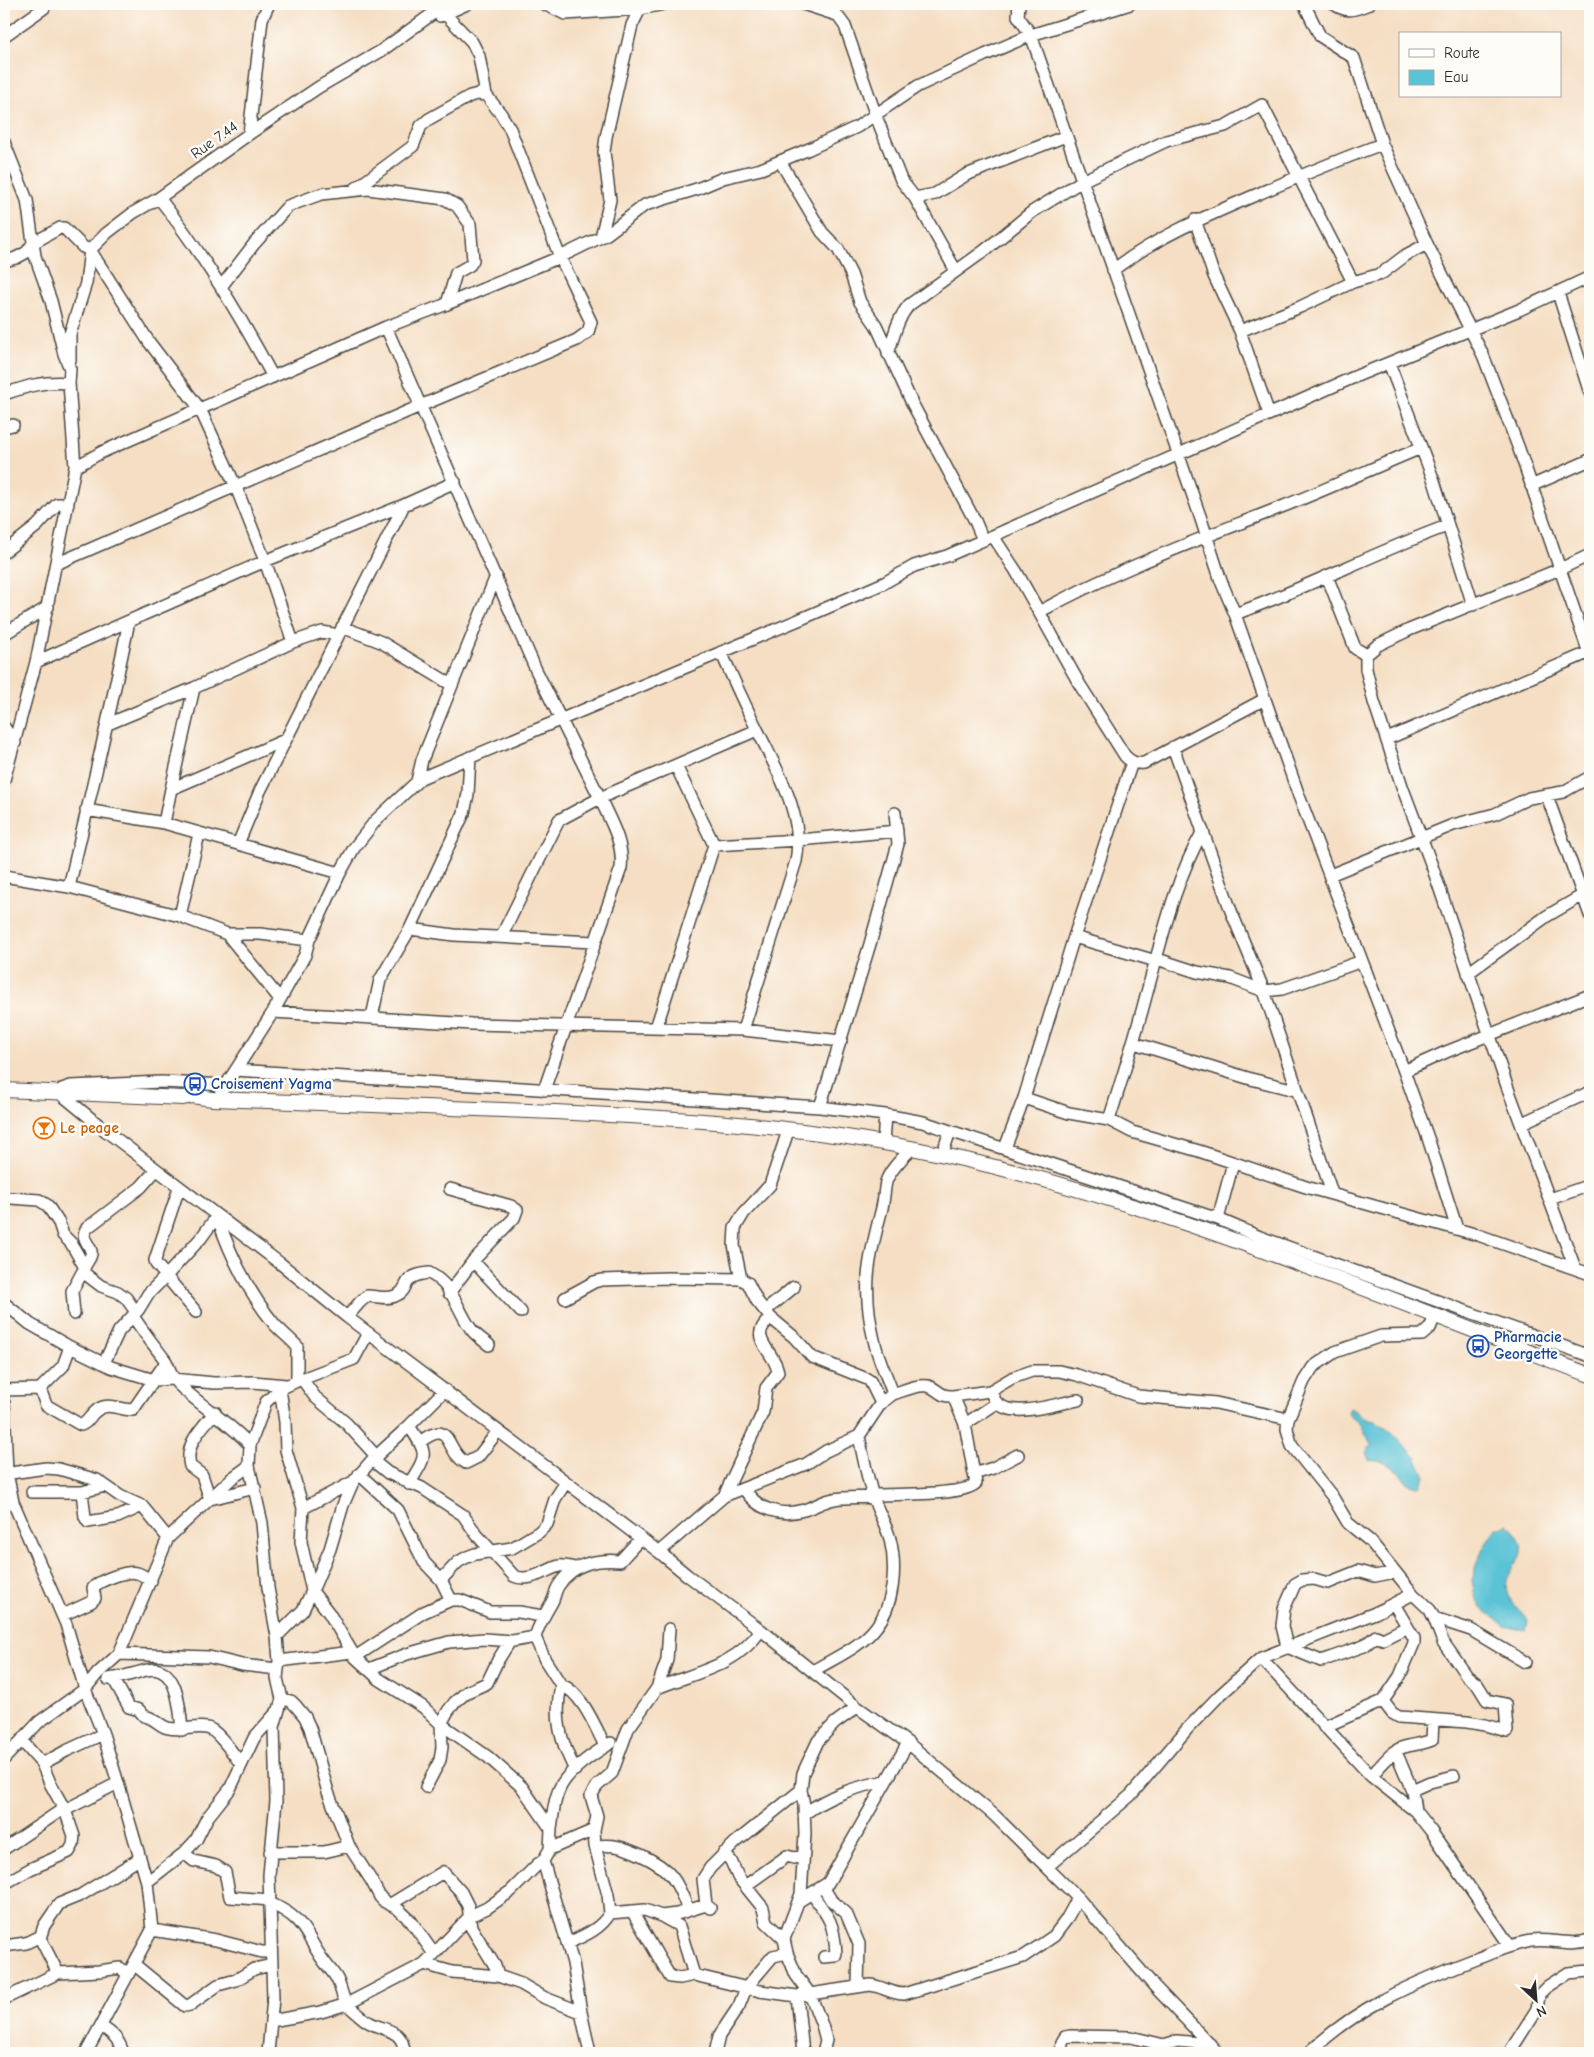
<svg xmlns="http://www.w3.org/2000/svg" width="1594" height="2057" viewBox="0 0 1594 2057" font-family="'Comic Neue',sans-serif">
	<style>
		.water { fill: #5ac3d6; stroke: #427780 }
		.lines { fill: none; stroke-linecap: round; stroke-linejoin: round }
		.minor-casing { stroke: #494642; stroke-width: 14 }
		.major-casing { stroke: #494642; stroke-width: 16 }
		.minor { stroke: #fff; stroke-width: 11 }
		.major { stroke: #fff; stroke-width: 14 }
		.labels { text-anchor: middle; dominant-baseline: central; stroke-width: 5; stroke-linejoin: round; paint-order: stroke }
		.street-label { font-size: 15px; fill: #2b2b2b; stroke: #fdfcf7 }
		.transit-label { font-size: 15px; font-weight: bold; fill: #164399; stroke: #fdfcf7; text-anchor: start }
		.food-label { font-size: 15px; font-weight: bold; fill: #c56008; stroke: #fdfcf7; text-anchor: start }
	</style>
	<rect width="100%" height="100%" fill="#fdfcf7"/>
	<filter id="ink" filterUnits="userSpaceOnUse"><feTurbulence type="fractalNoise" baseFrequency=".02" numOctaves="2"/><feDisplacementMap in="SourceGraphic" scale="10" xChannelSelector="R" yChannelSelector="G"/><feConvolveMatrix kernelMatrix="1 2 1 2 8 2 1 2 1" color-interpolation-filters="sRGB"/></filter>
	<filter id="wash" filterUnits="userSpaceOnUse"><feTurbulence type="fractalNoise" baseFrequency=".0096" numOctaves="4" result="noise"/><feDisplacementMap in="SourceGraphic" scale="20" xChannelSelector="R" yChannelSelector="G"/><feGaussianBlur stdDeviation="1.12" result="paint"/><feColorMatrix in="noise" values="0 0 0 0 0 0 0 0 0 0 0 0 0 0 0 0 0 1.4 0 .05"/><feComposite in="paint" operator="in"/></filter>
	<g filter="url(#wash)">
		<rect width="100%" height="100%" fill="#f5dec3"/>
		<path class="water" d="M1350,1408L1369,1420L1376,1421L1387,1428L1416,1457L1425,1476L1420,1487L1408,1483C1402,1472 1382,1457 1369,1460L1366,1452L1371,1446C1371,1442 1362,1427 1360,1423C1356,1418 1350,1418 1348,1412Z
			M1507,1524C1544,1557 1497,1567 1508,1595C1510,1601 1523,1614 1528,1620L1526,1631L1505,1626L1480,1607L1475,1596L1472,1580L1482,1550L1496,1529Z"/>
	</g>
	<g filter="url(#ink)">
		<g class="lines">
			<g class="minor-casing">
				<path id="minor" d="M544,4L565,14L640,9L664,4
					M803,4L837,15L845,26L876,116L901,180L915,198L956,271
					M1019,4L1018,16L1031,35L1200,516L1221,581L1235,614L1299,796L1404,1071L1446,1052L1590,995
					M1304,4L1320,36L1354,58L1382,144L1427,244L1483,355L1519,449L1560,569L1590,555
					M1334,4C1347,14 1356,9 1369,4
					M440,16L467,4
					M4,36L44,8L41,4
					M249,134L262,19L269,4
					M4,142L27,200L35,256L51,301L64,354L70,369L69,383L75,467
					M780,161L822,232L838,249L851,274L860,302L876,325L912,403L975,521L983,540
					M355,189L413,146L421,126L429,119L470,96L478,94L486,95
					M159,198C203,254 239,314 273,377
					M915,198L935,194L966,175L1066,136
					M1195,220L1214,276L1240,331L1269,414
					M601,237L610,200L604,152L606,137L632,25L640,9
					M90,250L149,342L200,409L236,487L265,561L293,642
					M4,261L16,258L27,252L33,243L60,228H64L83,247L90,250L107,233L133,213L159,198L249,134L319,87L381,51L446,4
					M1113,270C1157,237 1202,218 1251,197C1295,178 1338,160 1382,144
					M221,287L254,244L288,206L321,194L368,189L445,199L457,206L470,224L473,260L470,265L456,273L447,304
					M1558,293L1590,393
					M386,327L536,670L600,798L757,730
					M1240,331L1300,307L1353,282L1381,274L1406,255L1427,244
					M888,354C894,336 897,319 909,305L984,251L1032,212L1082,181L1166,141L1225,126L1262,105L1353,282
					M70,360V334L86,283L90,250
					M1389,363L1434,481L1473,605
					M4,394C28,386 43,381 69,383
					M4,427L13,425
					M1531,486L1590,460
					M993,536L1016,571L1080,685L1125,756C1131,762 1135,764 1144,763L1265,699
					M4,552L37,526L57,504H68
					M56,564L420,406L577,340L588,332L591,322L560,257L510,129L501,114L486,95L479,56L472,42L446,15
					M1327,576L1355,648L1366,655V669L1374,702L1403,789L1432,866L1507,1086L1575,1268
					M1039,612C1117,569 1201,539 1284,506C1330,488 1375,467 1421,448
					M1235,614C1307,588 1375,552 1447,526
					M129,621C111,710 90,798 69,887L180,916L227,934L279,998
					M342,627L381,642L452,685
					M4,634L48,607
					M721,652C733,678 744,704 757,729C776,769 805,815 796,861L743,1030
					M1366,655L1378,645L1409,630L1560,569L1590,656
					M36,662L265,561L404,505L455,482
					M194,688L171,789L285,740
					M108,724L194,688L293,642L322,632L338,635
					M4,727L15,743
					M1387,739L1590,652
					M1173,747L1231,911L1264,991L1332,1193
					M676,766L714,845
					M4,780L36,662L75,467L102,452L386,327L447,304L560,257L607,234L645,205L697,189L723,178L761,169L809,149L857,127L918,86L985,55L1031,35L1130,4
					M417,781L422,760L496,576
					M1547,796L1590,915
					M86,810L164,823L340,873
					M164,823L171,789
					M238,844L260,791L404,505
					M1330,875L1453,825L1495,814L1529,798L1563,792L1590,777
					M4,876L69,887
					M180,916L199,834
					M410,929L454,935L594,942
					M227,934H260L309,940
					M501,937L559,820L600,798C610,821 624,842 621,868L544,1090
					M1074,937L1156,961
					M1157,959L1197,972L1230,978L1264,991L1282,989L1362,961
					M1468,973L1547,916L1590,891
					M273,1012L472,1024L743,1030L841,1041
					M372,1017L380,980L410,929L464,813L468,794L470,757
					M656,1028L714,845L799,840L897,831
					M1134,1043L1251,1079L1295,1090
					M236,1070L820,1107L885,1115L883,1143
					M1404,1071L1428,1138L1457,1229
					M226,1085L161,1082L71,1086L62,1089L61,1094L106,1131L281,1264L347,1317L659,1552L687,1575L761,1630L857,1707L908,1743L994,1815L1078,1898L1155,1987L1218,2053
					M221,1091L226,1085L273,1012L305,955L309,940L340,873L354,848L376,820L421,778L808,616L884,583L914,566L947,556L1359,375L1519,310L1590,277
					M1024,1098L1069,1113L1109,1120L1132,1132L1199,1151L1306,1187L1478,1235L1590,1274
					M820,1107L870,944L898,844L895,813
					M885,1115L923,1122L950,1131L942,1155
					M1109,1120C1122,1079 1135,1038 1146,996C1162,939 1174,882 1203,831
					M1522,1123L1590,1092
					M950,1131L1218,1219L1260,1237L1590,1356
					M1005,1148L1024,1098L1074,937L1132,762
					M11,1198L39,1200L47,1205L59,1223L63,1235L71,1243L84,1266
					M1550,1199L1590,1185
					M217,1216C230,1255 249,1293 275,1325C282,1332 290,1339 297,1346V1381L280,1389L266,1402L250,1445L249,1466L262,1523L268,1588L277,1636L279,1661L277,1678L282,1699L274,1727L276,1801L269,1875L273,1998L268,2053
					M1218,1219L1233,1163
					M473,1261L521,1312
					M741,1279L734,1245L735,1228L744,1213L770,1185L788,1131
					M449,1293L473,1261L514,1218L517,1210L511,1206L450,1189
					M565,1298L594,1282L602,1280L668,1278L741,1279L748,1283L757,1301L771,1318L794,1337L812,1357L867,1379L870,1381L881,1403
					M4,1303L30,1324L70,1347L111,1367L154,1380L172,1379L214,1383L253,1382L286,1385
					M765,1311L794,1287
					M136,1312L126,1298L118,1292L101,1286L84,1273C82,1264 93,1259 91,1251C88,1241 80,1239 87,1228L141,1187L156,1170
					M196,1312L166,1276L201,1238L217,1216
					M74,1314L72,1291L83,1271
					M133,1316C143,1332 154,1345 165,1360C170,1367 170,1376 177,1383C200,1406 228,1421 250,1445
					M1435,1316L1430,1328L1422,1335L1381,1336L1335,1352L1313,1367L1304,1381L1288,1419L1287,1429L1292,1446L1332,1496L1348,1523L1371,1542L1413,1594L1430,1610L1434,1618L1471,1630L1525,1662
					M347,1317L360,1302L367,1296C377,1296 386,1300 395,1296C412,1290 398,1276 429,1273C453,1285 457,1309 471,1329C475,1335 483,1340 489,1345
					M104,1363L119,1331L139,1309L148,1294L166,1276L156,1264L155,1260L179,1188
					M302,1379L354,1359L368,1333
					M297,1381L302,1379L315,1397L346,1423L377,1457
					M40,1389L46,1405L81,1425C89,1422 90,1415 96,1411C107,1401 120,1410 133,1410L166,1362
					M280,1389L285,1422L286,1450L303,1508L301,1542L312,1591L329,1613L355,1657L379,1679L423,1707L441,1724L488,1757L522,1787L551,1829L550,1849L543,1861L573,1963L581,2012L590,2053
					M4,1390L40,1389L63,1366L70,1347
					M990,1391L1012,1378L1032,1371H1059L1077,1375L1138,1396L1216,1403L1288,1419
					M893,1394C903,1391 917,1384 928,1386C939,1389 939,1397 953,1396
					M4,1403L7,1473L13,1502L66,1624L85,1689L103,1734L118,1783L147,1882L152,1930L86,2053
					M215,1412C202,1428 184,1444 190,1466L202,1475L210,1499L255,1488
					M965,1424L997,1403
					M420,1442C453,1417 444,1451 466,1463L478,1457L498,1431
					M372,1460L388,1473L422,1488L463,1515L477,1535L514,1576C528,1583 546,1570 559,1566C563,1565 570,1567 575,1568
					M4,1474L46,1468L59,1469L97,1480L120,1496L142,1506L168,1538
					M359,1474L398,1510L424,1562L441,1580L451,1600
					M974,1474L965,1424L953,1396L990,1391C992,1394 994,1399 996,1402C1013,1420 1057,1403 1078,1400
					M409,1484C427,1455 429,1455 409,1426
					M105,1486L82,1492L85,1517L88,1522L118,1517L142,1506
					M744,1489C758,1510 780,1517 804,1510C814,1507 823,1501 834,1499C846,1497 860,1498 873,1497
					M32,1492H82
					M872,1495C890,1494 966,1496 976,1483L974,1474L993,1468L1018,1455
					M724,1496L763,1412L766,1388L778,1372C775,1350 745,1338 771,1318
					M303,1508L353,1482
					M659,1552L724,1496L806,1464L826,1451L859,1436L881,1403L893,1394C887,1376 878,1359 874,1340C862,1289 868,1261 881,1212C884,1202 884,1191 886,1182C890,1169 903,1158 912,1148
					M1395,1572L1375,1576L1358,1571L1328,1583L1314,1579L1302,1580L1295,1584L1284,1609L1282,1626L1287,1647L1321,1661L1364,1646L1376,1636L1383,1639L1407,1627
					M441,1580L458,1562L467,1557L475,1554L512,1548L539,1532L547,1524L555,1499L566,1482
					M63,1615L91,1602L95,1598L93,1588C99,1580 128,1570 137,1573C142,1574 147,1578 151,1581
					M277,1636L303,1610L312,1591L330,1549L343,1505L353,1482L372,1460L409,1426L445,1390
					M119,1654L168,1538L231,1479L249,1466
					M355,1657L424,1612L451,1600H460L490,1612H519L542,1616
					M1261,1658L1371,1776L1415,1811L1431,1831L1510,1946
					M279,1661L352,1652
					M369,1669L407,1654L449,1642L484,1639L513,1641L535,1637
					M813,1671C834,1658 861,1647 876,1627C894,1605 897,1567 890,1539C886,1524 877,1511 873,1496C867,1477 863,1456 859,1436
					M113,1678L129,1707L139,1710L144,1716C154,1717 159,1726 168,1728C181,1731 194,1726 207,1728C218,1730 234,1755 241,1764
					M108,1679C121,1678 134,1673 147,1670C178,1663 180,1710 182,1730
					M561,1685C554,1718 560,1740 575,1770
					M657,1688C696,1672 735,1667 761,1630
					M1383,1701L1392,1713L1399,1717L1467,1722L1485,1725L1507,1731L1505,1704L1487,1700L1477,1684L1467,1676L1443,1642L1434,1618
					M1324,1727L1383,1701L1400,1676L1414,1643V1638L1394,1604
					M22,1741L42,1764L66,1751L103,1734
					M605,1746C596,1728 581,1691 561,1685L545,1660L535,1637C539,1624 545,1614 552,1602C555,1597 555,1590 559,1585C573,1563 596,1559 620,1561L640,1539
					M1396,1752L1412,1790L1415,1811
					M4,1759L39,1722L85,1689L98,1673L119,1654L209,1657L242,1665L278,1669
					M1371,1776C1380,1767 1392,1750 1404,1747C1414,1744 1423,1744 1432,1740L1433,1720
					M426,1787L440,1760L442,1747L441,1724L448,1711L455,1702L467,1692L487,1683L498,1660L510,1641
					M1412,1790L1430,1782L1454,1776
					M804,1814C830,1795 855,1787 886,1781
					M551,1829C553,1815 554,1797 562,1784C571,1769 596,1752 611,1743
					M595,1846C615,1844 623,1847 641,1855C671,1869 677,1880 688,1910
					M4,1849L60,1811L65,1810L51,1785L42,1764
					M550,1849L594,1830
					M270,1852H324L349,1846
					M184,1853L194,1861L216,1866L225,1872L230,1897L270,1900
					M724,1853L731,1861L738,1877L763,1908L766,1922L784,1939
					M1047,1867L1131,1795L1188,1728L1219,1696L1261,1658L1375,1613L1413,1594
					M147,1882L184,1853L196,1840L207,1818L230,1789L254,1738L277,1712
					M4,1884L30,1869L69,1852L73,1845L74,1836L65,1810L118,1783
					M745,1886L787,1856L794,1858L803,1856
					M823,1887L831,1900L846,1913L859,1944L858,1986
					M812,1894C829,1917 834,1923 836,1953L835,1956L824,1957
					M799,1901L828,1883L908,1743
					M270,1903C302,1918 302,1927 319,1954C324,1963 332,1970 337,1979C341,1987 342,1998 347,2004C352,2009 359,2015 364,2019C380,2032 404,2026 404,2053
					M391,1904L443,1872L461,1892L468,1906L471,1927L495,1966L498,1976
					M706,1905L703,1879L710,1868L736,1842L801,1790
					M632,1911L670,1977L680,1978L694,1975L760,1991L797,1996L870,1985C882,1986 891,1994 904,1994L1023,1957L1054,1936L1066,1920L1078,1898
					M610,1913L645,1910L661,1916L679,1926L694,1975
					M661,1916L677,1914L706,1905L710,1908
					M152,1930L216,1940L262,1952H270
					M40,1938L44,1926L59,1904L81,1895L139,1859
					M568,1943C584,1936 601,1929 610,1913L608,1895L595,1846L594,1830L597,1816L591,1796L597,1786L612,1773L628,1729L657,1688L667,1660L669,1629
					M4,1946L26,1943L36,1938H40L58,1973
					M434,1954L470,1916L487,1908L511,1891L538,1864L543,1861
					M424,1964L452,1972L498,1976L521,1984L545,1998L581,2012
					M135,1965L185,2006L190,2005L218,1985L236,1980L254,1969L272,1965
					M797,1996L803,2053
					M4,1999L58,1973L99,1971L120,1968L128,1974
					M271,2021L321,2012L347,2004L424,1964L434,1954L411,1921L397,1908L385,1902L380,1897L371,1880L349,1846L328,1792L310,1728L305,1717L296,1706L291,1701L282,1699
					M101,2026C113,2034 119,2039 123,2053
					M715,2053L719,2036L739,2006L746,1988L773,1956L787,1953
					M823,2053L826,2040L822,2025L810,1994L796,1975L787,1953L784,1939L801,1894L805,1834L804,1805L801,1790L803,1773L818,1741L835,1723L857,1707
					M1061,2053L1062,2042L1065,2037L1070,2036L1131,2037L1164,2045
					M1158,2053L1164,2045L1177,2041L1210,2044
					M1309,2053C1355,2008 1413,1983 1473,1960C1492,1953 1511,1944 1531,1941C1552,1938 1569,1947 1590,1940
					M1509,2053L1537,2009L1539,1995L1548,1986L1568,1973L1590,1971"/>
			</g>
			<g class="major-casing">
				<path id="major" d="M4,1090L183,1098L192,1096L213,1099C327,1103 441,1107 555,1112C675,1118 797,1125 916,1149C1149,1196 1368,1292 1590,1375"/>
			</g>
			<use href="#minor" class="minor"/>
			<use href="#major" class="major"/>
		</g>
	</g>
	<defs>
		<g id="bus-ring" transform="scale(1.125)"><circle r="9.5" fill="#fdfcf7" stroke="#1a4fb4" stroke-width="1.5"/><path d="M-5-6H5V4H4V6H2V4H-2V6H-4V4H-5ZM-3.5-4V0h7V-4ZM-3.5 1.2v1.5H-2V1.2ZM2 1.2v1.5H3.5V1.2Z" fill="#1a4fb4"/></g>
		<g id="bar-ring" transform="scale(1.125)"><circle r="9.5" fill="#fdfcf7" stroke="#e8710a" stroke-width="1.5"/><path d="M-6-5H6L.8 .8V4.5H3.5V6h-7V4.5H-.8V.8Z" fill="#e8710a"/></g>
	</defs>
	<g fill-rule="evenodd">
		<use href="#bus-ring" x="195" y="1084"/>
		<use href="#bar-ring" x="44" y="1128"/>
		<use href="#bus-ring" x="1478" y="1346"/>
	</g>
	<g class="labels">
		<g class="street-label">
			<text transform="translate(214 140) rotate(-35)">Rue 7.44</text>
		</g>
		<g class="transit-label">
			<text x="211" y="1084">Croisement Yagma</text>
			<text x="1494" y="1337">Pharmacie<tspan x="1494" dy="17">Georgette</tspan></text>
		</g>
		<g class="food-label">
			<text x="60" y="1128">Le peage</text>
		</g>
	</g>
	<rect width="1594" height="2057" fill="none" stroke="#fdfcf7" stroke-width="20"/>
	<rect x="1399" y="32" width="162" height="65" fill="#fdfcf7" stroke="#a9a8a5"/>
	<rect x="1409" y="49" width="25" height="8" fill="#ffffff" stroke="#a9a8a5"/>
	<text x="1444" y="58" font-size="15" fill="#2b2b2b">Route</text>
	<rect x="1409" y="70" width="25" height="15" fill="#5ac3d6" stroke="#a9a8a5"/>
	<text x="1444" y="82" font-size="15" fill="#2b2b2b">Eau</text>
	<g transform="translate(1536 2000) rotate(154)" stroke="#fdfcf7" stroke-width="4" paint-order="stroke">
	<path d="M0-4L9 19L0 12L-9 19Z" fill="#2b2b2b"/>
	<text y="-8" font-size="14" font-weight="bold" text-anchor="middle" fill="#2b2b2b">N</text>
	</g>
</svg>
